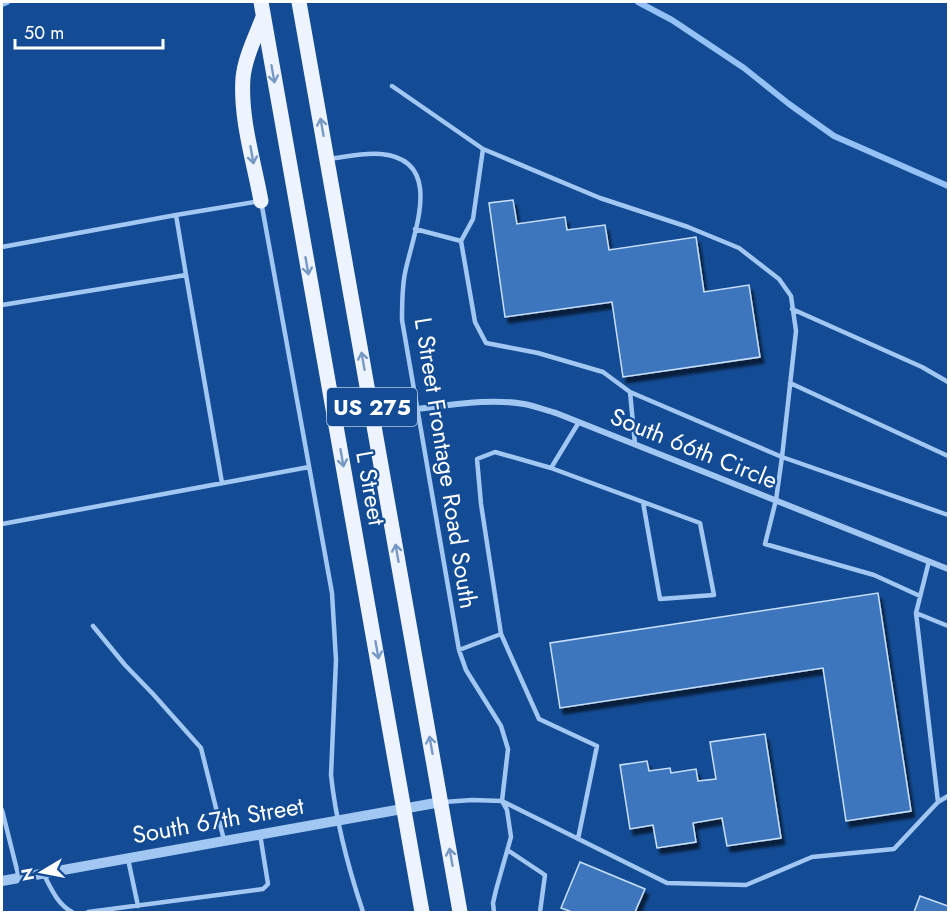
<svg xmlns="http://www.w3.org/2000/svg" width="950" height="914" viewBox="0 0 950 914" font-family="Jost,sans-serif">
	<style>
		.lines { fill: none; stroke-linecap: round; stroke-linejoin: round }
		.stream { stroke: #94c1f6; stroke-width: 6 }
		.building { fill: #3c76bd; stroke: #cae1fd; stroke-width: 1.5; filter: url(#shadow) }
		.service { stroke: #a2c7f2; stroke-width: 4.5 }
		.minor { stroke: #a2c7f2; stroke-width: 6 }
		.tertiary { stroke: #a2c7f2; stroke-width: 10 }
		.primary { stroke: #eef4ff; stroke-width: 15 }
		.oneway { stroke: #7698c5 }
		.labels { text-anchor: middle; dominant-baseline: central; stroke-width: 4.5; stroke-linejoin: round; paint-order: stroke }
		.shield { fill: #134c95; stroke: #b8c9df; stroke-width: 1.5 }
		.shield-label { font-size: 22px; font-weight: bold; fill: #fff }
		.street-label { font-size: 24px; fill: #fff; stroke: #134c95 }
	</style>
	<defs>
		<filter id="shadow"><feDropShadow dx="3.5" dy="6" stdDeviation="1.5" flood-color="#0009"/></filter>
	</defs>
	<rect width="100%" height="100%" fill="#134c95"/>
	<g class="lines">
		<path class="stream" d="M638,2L672,20L744,68L789,104L834,136L948,186
			M2,4L7,2"/>
	</g>
	<path class="building" d="M513,200L517,224L565,217L567,230L605,225L609,250L696,237L704,292L749,285L760,357L623,377L612,302L505,317L489,203Z
		M878,593L911,811L846,821L823,668L560,708L550,643Z
		M765,734L781,838L727,846L722,818L693,823L696,842L657,848L653,825L630,829L620,765L647,761L649,771L670,768L671,773L696,769L698,781L716,779L710,742Z
		M580,862L645,889L635,912H572L561,908Z
		M920,896L948,906V912H914Z"/>
	<g class="lines">
		<path class="service" d="M392,86L483,149
			M330,159C346,157 364,152 381,154C446,160 413,233 405,273C402,288 402,304 402,320L459,650L466,670L501,726L508,749L502,801L507,810L511,837L496,890L493,903L494,912
			M415,229L461,241L475,322L486,343L538,353L603,372L630,392L635,444
			M461,241L473,219L483,149L600,198L688,227L739,248L779,279L791,296L796,331L782,457L948,515
			M2,247L176,215
			M186,275L176,215L261,201L332,593L336,660L331,775C336,823 348,867 363,912
			M2,305L186,275L222,483
			M792,309L922,367L948,382
			M790,383L948,456
			M630,392L782,457L776,500L765,544L874,575L920,596
			M551,468L700,523L714,595L660,599L643,502
			M2,524L309,467
			M916,613L948,626
			M93,626L125,665L153,694L201,748L224,840
			M501,634L539,719L597,746L578,839
			M459,650L501,634L481,504L477,459L495,452L551,468L579,422
			M444,802L472,800L502,801L667,883L746,885L812,857L894,849L938,802L916,613L929,561
			M938,802L948,796
			M2,810L19,878
			M509,851L545,875L540,912
			M128,859L138,906
			M43,873C51,888 57,904 72,912
			M88,912L263,889L268,884L260,834"/>
		<path class="minor" d="M417,409C453,405 489,398 524,404C535,406 545,410 556,413L948,569"/>
		<path class="tertiary" d="M2,881L441,802"/>
		<path class="primary" d="M261,2L422,912
			M299,2L460,912
			M261,201C254,162 240,118 243,78C245,57 256,36 263,17"/>
	</g>
	<defs><path id="oneway-shaft" d="M-6 0H5M1.5-3L5.5 0L1.5 3" fill="none" stroke-width="1.6" stroke-linecap="round" stroke-linejoin="round" transform="scale(1.5)"/></defs>
	<g class="oneway">
		<use href="#oneway-shaft" transform="translate(273 74) rotate(80)"/>
		<use href="#oneway-shaft" transform="translate(322 127) rotate(-100)"/>
		<use href="#oneway-shaft" transform="translate(252 155) rotate(80)"/>
		<use href="#oneway-shaft" transform="translate(307 266) rotate(80)"/>
		<use href="#oneway-shaft" transform="translate(363 361) rotate(-100)"/>
		<use href="#oneway-shaft" transform="translate(342 458) rotate(80)"/>
		<use href="#oneway-shaft" transform="translate(397 553) rotate(-100)"/>
		<use href="#oneway-shaft" transform="translate(377 650) rotate(80)"/>
		<use href="#oneway-shaft" transform="translate(431 745) rotate(-100)"/>
		<use href="#oneway-shaft" transform="translate(451 857) rotate(-100)"/>
	</g>
	<g class="labels">
		<rect class="shield" x="327" y="388" width="90" height="38" rx="4.5"/>
		<g class="shield-label">
			<text x="372" y="407">US 275</text>
		</g>
		<g class="street-label">
			<text transform="translate(694 448) rotate(22)">South 66th Circle</text>
			<text transform="translate(446 463) rotate(81)">L Street Frontage Road South</text>
			<text transform="translate(371 488) rotate(80)">L Street</text>
			<text transform="translate(218 820) rotate(-10)">South 67th Street</text>
		</g>
	</g>
	<rect width="950" height="914" fill="none" stroke="#ffffff" stroke-width="6"/>
	<g transform="translate(42 872) rotate(260)" stroke="#134c95" stroke-width="4.5" paint-order="stroke">
	<path d="M0-4.5L10 22L0 15L-10 22Z" fill="#ffffff"/>
	<text y="-9" font-size="16" font-weight="bold" text-anchor="middle" fill="#ffffff">N</text>
	</g>
	<path d="M15 39v9h148v-9" fill="none" stroke="#ffffff" stroke-width="3"/>
	<text x="24" y="39" font-size="18" fill="#ffffff" stroke="#134c95" stroke-width="4.5" paint-order="stroke">50 m</text>
</svg>
